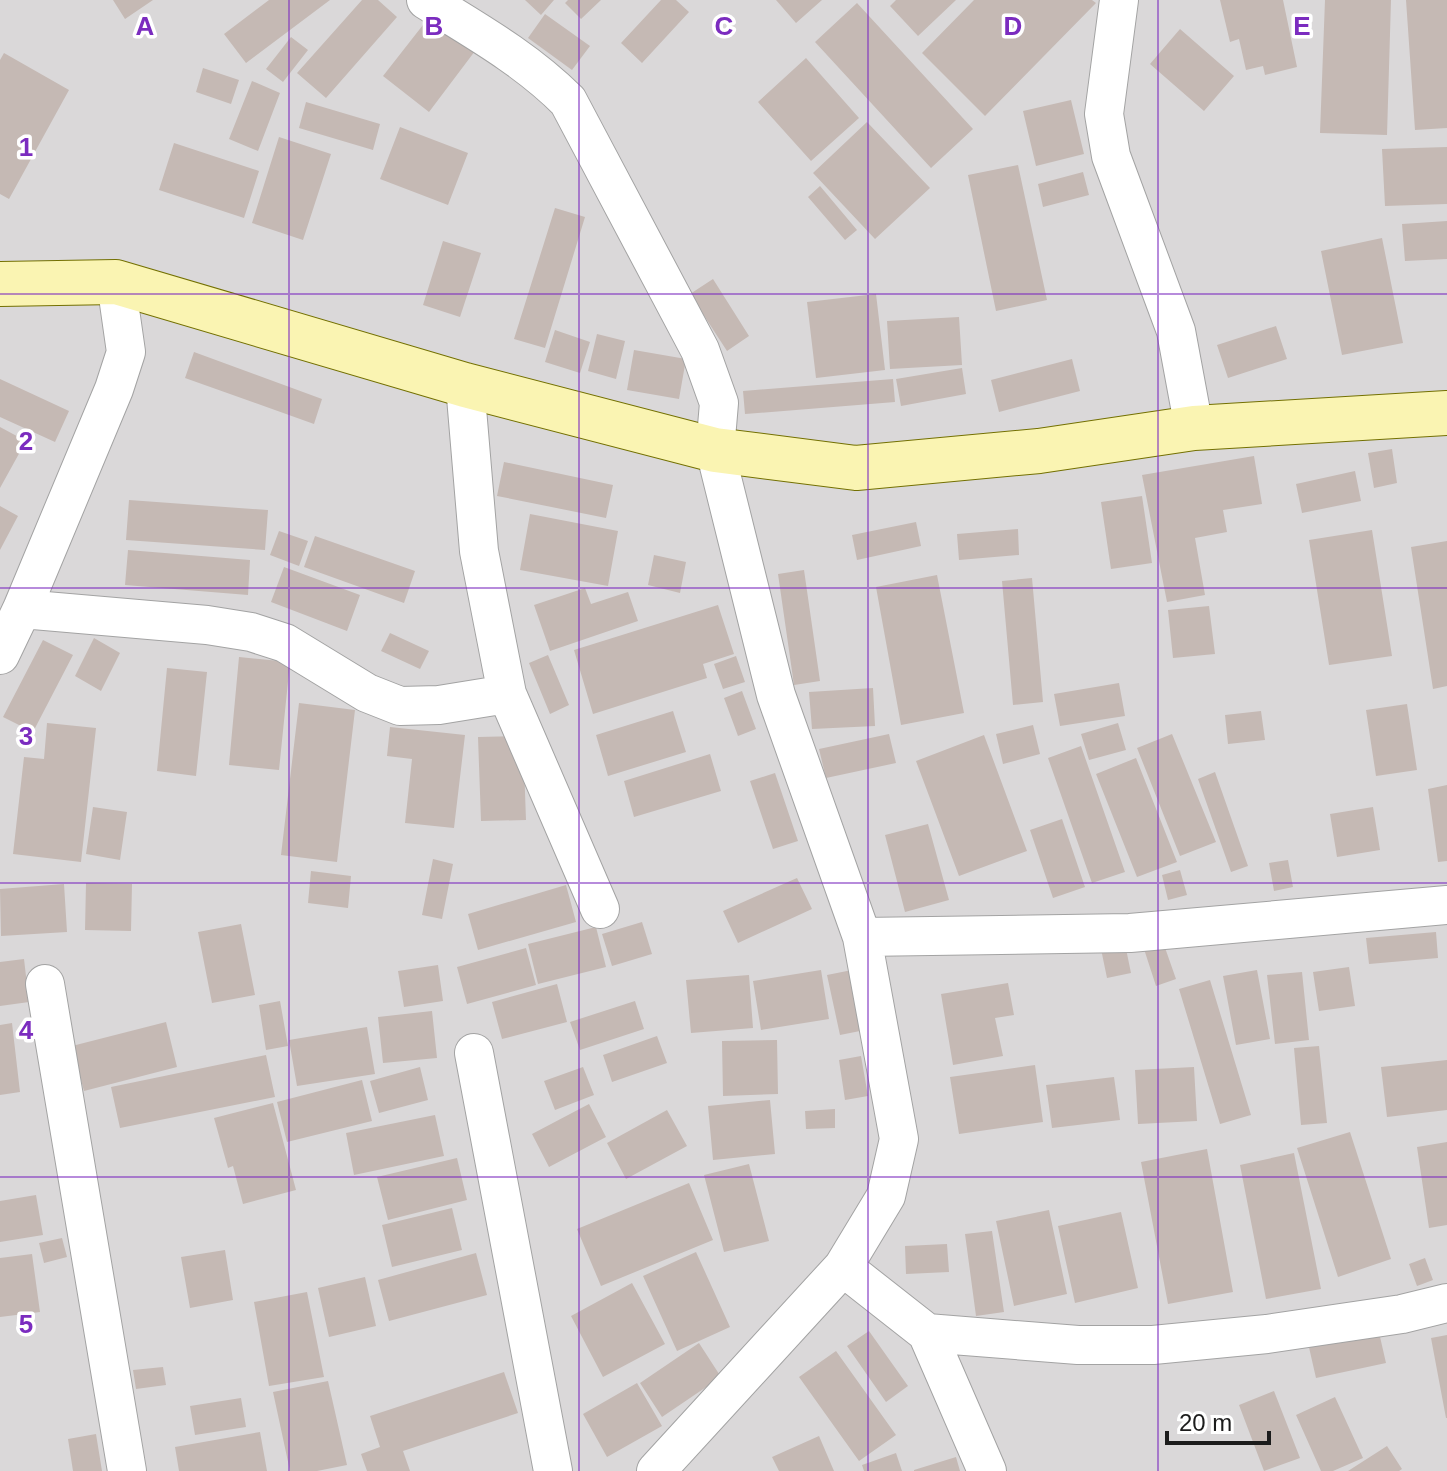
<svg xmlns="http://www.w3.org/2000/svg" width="1447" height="1471" viewBox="0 0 1447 1471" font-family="Arial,sans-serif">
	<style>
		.residential { fill: #dad8d9 }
		.building { fill: #c5b9b4 }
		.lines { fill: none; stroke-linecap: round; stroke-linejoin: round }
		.street-casing { stroke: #a3a3a3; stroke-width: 40 }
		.secondary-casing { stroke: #737002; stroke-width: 46 }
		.street { stroke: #fff; stroke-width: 38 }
		.secondary { stroke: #faf4b2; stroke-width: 44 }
		.grid { fill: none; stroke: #7b2cbf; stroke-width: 2; stroke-opacity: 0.55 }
		.grid-label { font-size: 26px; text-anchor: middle; font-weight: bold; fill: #7b2cbf; stroke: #fff; stroke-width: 7; stroke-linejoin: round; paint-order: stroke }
	</style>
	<rect width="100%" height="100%" fill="#ede7e1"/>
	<path class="residential" d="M0,0H1447V1471H0Z"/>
	<path class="building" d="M113,0H153L125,19Z
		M269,0H330L246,63L224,34Z
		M362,0H378L397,17L326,98L297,73Z
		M525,0H554L541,15Z
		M568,0H601L581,19L565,3Z
		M661,0H676L689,12L642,63L621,43Z
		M776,0H822L796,23Z
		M896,0H956L918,36L890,6Z
		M974,0H1092L1096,3L985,116L922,53Z
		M1220,0H1283L1297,67L1265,75L1263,66L1246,70L1239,39L1230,42Z
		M1325,0H1391L1387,135L1320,133Z
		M1406,0H1447V128L1415,130Z
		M857,3L973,129L931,168L815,42Z
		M545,14L590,46L572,70L528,38Z
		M430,16L475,51L429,112L383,76Z
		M1180,29L1234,76L1204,111L1150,64Z
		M291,37L308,50L283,82L266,69Z
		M4,53L69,90L9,199L0,194V60Z
		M806,58L859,118L811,161L758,102Z
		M203,68L239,80L231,104L196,92Z
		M252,81L280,93L258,151L229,139Z
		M1071,100L1084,154L1036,166L1023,111Z
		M306,102L380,124L373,150L299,128Z
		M867,122L930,188L875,239L813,173Z
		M400,127L468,153L448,205L380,179Z
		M279,137L331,154L303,240L252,223Z
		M174,143L259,171L244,218L159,190Z
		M1447,147V204L1385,206L1382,149Z
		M1018,165L1047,300L996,311L968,175Z
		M1083,172L1089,195L1043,207L1038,184Z
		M820,186L857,230L845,240L808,197Z
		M555,208L585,217L545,348L514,339Z
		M1447,221V259L1405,261L1402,224Z
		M1382,238L1403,343L1342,355L1321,251Z
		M443,241L481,253L460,317L423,305Z
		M713,279L749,336L727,351L690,294Z
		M876,294L885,370L816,378L807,302Z
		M959,317L962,365L890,369L887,321Z
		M1276,326L1287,359L1228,378L1217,345Z
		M555,330L590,342L580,373L545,362Z
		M597,334L625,341L616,379L588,371Z
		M634,350L686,359L679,399L627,390Z
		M194,352L322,399L314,424L185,378Z
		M1072,359L1080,391L999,412L991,380Z
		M962,368L966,394L901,406L896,379Z
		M0,379L69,411L55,442L0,417Z
		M893,379L895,402L745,414L743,391Z
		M0,427L26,441L0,488Z
		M1392,449L1397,483L1374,488L1368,453Z
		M1254,456L1262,504L1223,510L1227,532L1195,538L1205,595L1167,602L1142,475Z
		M504,462L613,485L606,518L497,496Z
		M1355,471L1361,501L1302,513L1296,484Z
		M1142,496L1152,563L1111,569L1101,502Z
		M129,500L268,510L265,550L126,540Z
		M0,506L18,516L0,550Z
		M530,514L618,531L608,586L520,570Z
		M916,522L921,546L857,560L852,535Z
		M1018,529L1019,555L959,560L957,534Z
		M1372,530L1392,656L1329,665L1309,540Z
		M279,531L308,541L299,566L270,555Z
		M315,536L415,571L404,603L304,567Z
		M1447,541V686L1433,689L1411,547Z
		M128,550L250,560L248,595L125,585Z
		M654,555L686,562L680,593L648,585Z
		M284,567L360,595L347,631L271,602Z
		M804,570L820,681L794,685L778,574Z
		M937,575L964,713L901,725L876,587Z
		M1032,578L1043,702L1013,705L1002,581Z
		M585,588L591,604L628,592L638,621L550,651L534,605Z
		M718,605L734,654L703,664L707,678L593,714L574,650Z
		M1209,606L1215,654L1173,658L1168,610Z
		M390,633L429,651L420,669L381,651Z
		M94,638L120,653L101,691L75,676Z
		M43,640L73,655L33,732L3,717Z
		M548,655L569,705L550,714L529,663Z
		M736,656L745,682L723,689L714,664Z
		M239,657L290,662L279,770L229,765Z
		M167,668L207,672L196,776L157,771Z
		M1119,683L1125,716L1060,726L1054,694Z
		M873,688L875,726L812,729L809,692Z
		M742,691L756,729L738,736L724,698Z
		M299,703L355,710L337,862L281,855Z
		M1407,704L1417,770L1376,776L1366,710Z
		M673,711L686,752L608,776L596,735Z
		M1261,711L1265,740L1228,744L1225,715Z
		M47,723L96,728L81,862L13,854L24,757L44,759Z
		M1118,723L1126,750L1089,760L1081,734Z
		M1033,725L1040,754L1003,764L996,734Z
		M390,727L465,735L454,828L405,823L412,759L387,756Z
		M889,734L896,763L826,778L819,749Z
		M1172,734L1216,842L1180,856L1137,748Z
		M984,735L1027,851L959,876L916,761Z
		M523,736L526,820L481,821L478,737Z
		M1081,746L1125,872L1092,883L1048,758Z
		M710,754L721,791L634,817L624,781Z
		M1136,758L1177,862L1137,877L1096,774Z
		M1215,772L1248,866L1231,872L1198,779Z
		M775,773L798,841L773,849L750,781Z
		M1447,785V861L1438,862L1428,789Z
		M93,807L127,812L120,860L86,854Z
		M1373,807L1380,850L1337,857L1330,814Z
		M1062,819L1085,887L1053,898L1030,830Z
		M928,824L949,900L905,912L885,835Z
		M433,859L453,864L442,919L422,915Z
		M1288,860L1293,887L1274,891L1269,863Z
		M1180,870L1187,895L1168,900L1162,875Z
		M311,871L351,876L348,908L308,903Z
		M797,878L812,909L738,943L723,911Z
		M86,883L132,884L131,931L85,930Z
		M64,884L67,932L1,936L0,889Z
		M566,885L576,922L478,950L468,914Z
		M642,922L652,954L612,966L602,934Z
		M241,924L255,995L212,1003L198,932Z
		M596,927L606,967L538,984L528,944Z
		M1436,932L1438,958L1369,964L1366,938Z
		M1163,942L1176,979L1156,986L1144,949Z
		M1125,944L1131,973L1107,978L1101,949Z
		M526,948L536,985L467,1004L457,967Z
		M24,959L29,1002L0,1006V962Z
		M438,965L443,1001L404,1007L398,971Z
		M1349,967L1355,1006L1319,1011L1313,972Z
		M821,970L829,1019L761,1030L753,981Z
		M852,970L865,1030L840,1035L827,975Z
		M1257,970L1270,1039L1236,1045L1223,976Z
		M1302,972L1309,1040L1275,1044L1267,975Z
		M749,975L753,1028L691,1033L686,980Z
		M1210,980L1251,1115L1220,1124L1179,989Z
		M1008,983L1014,1015L995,1018L1003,1056L953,1065L941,994Z
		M557,984L567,1022L502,1039L492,1002Z
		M280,1001L288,1046L266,1050L259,1005Z
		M635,1001L644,1029L580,1050L570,1022Z
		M432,1011L437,1058L383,1063L378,1017Z
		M166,1022L177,1067L84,1091L72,1046Z
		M12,1023L20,1092L0,1095V1025Z
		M367,1027L375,1074L297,1086L289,1040Z
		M657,1036L667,1063L612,1082L603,1055Z
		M777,1040L778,1094L723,1096L722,1041Z
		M1319,1046L1327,1123L1301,1125L1294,1048Z
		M266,1055L275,1097L120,1128L111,1087Z
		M861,1056L868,1096L845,1100L839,1060Z
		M1447,1060V1110L1387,1117L1381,1067Z
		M1035,1065L1043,1122L959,1134L950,1077Z
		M420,1067L428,1100L379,1113L370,1081Z
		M583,1067L594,1095L555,1110L544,1081Z
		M1194,1067L1197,1121L1138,1124L1135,1070Z
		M1114,1077L1120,1120L1052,1128L1046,1085Z
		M362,1080L372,1121L287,1142L277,1102Z
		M770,1100L775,1154L713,1160L708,1106Z
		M273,1103L296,1190L243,1204L233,1166L228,1168L214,1118Z
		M589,1104L606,1137L549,1167L532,1134Z
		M835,1109V1128L806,1129L805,1111Z
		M667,1110L687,1146L626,1179L607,1143Z
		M435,1115L444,1156L354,1175L346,1133Z
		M1350,1132L1391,1259L1338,1277L1297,1148Z
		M1447,1142V1225L1429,1228L1417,1147Z
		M1207,1149L1233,1292L1168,1304L1141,1162Z
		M1294,1153L1321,1289L1266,1299L1240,1165Z
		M457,1158L467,1200L388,1220L377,1177Z
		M749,1164L769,1241L724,1252L704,1175Z
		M689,1183L713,1240L601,1286L577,1229Z
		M36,1195L43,1235L0,1242V1201Z
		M452,1208L462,1250L392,1267L382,1225Z
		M1049,1210L1067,1294L1014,1306L996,1221Z
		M1121,1212L1138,1288L1075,1303L1058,1226Z
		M992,1231L1004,1312L976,1316L965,1234Z
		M62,1238L67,1257L44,1263L39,1243Z
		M947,1244L949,1272L906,1274L905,1246Z
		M225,1250L233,1300L190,1308L181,1257Z
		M696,1252L730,1327L677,1351L643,1276Z
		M476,1253L487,1295L389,1321L378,1280Z
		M32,1254L40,1312L0,1317V1258Z
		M1425,1258L1433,1280L1417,1286L1409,1264Z
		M365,1277L376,1326L329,1337L318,1288Z
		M632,1283L665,1344L603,1377L571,1316Z
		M307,1292L324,1377L269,1386L254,1302Z
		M1378,1328L1386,1363L1316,1378L1308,1343Z
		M869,1331L908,1386L886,1402L847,1346Z
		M1447,1335V1418H1446L1431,1338Z
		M699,1343L721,1377L662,1417L640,1383Z
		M836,1351L896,1435L859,1461L799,1377Z
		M163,1367L166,1385L136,1389L133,1370Z
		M504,1372L518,1413L403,1451L410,1471H367L361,1454L380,1447L370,1416Z
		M328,1381L347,1465L317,1471H290L273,1392Z
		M637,1383L662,1426L607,1457L583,1414Z
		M1274,1391L1300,1458L1264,1471L1239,1405Z
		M1335,1397L1363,1458L1333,1471H1321L1296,1415Z
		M241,1398L246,1427L195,1435L190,1406Z
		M260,1432L267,1471H179L175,1447Z
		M96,1434L102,1471H73L68,1439Z
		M819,1436L834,1471H779L772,1457Z
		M1387,1446L1402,1469L1399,1471H1348Z
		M896,1453L902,1471H864L862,1465Z
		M956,1457L960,1471H914V1470Z"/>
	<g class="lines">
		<g class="street-casing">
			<path id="street" d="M426,0C476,31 526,59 568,101L700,350L719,403L715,450L776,695L862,937L899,1139L886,1196L843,1267L656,1471
				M1119,0L1104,114L1111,156L1176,331L1194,428
				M465,385L479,551L507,694L600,909
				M22,609L207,625L251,632L285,643L367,693L400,706L439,705L507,694
				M0,655L22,609L114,389L126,352L116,282
				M862,937L1130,933L1447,905
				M45,984L127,1471
				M474,1053L553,1471
				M843,1267L927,1333L1078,1345H1153L1267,1334L1402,1314L1447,1303
				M927,1333L987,1471"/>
		</g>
		<g class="secondary-casing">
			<path id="secondary" d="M0,284L116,282L465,385L715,450L856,468L1039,451L1194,428L1447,413"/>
		</g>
		<use href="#street" class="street"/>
		<use href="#secondary" class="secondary"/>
	</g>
	<path class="grid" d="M289,0V1471M579,0V1471M868,0V1471M1158,0V1471M0,294H1447M0,588H1447M0,883H1447M0,1177H1447"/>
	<g class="grid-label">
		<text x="145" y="35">A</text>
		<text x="434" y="35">B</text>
		<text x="724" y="35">C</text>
		<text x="1013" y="35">D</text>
		<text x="1302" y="35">E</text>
		<text x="26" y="156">1</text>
		<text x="26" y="450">2</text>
		<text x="26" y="745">3</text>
		<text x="26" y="1039">4</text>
		<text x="26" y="1333">5</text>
	</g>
	<path d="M1167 1431v12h102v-12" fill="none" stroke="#1c1c1c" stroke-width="4"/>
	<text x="1179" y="1431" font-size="24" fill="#1c1c1c" stroke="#ffffff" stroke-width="6" paint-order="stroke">20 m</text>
</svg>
